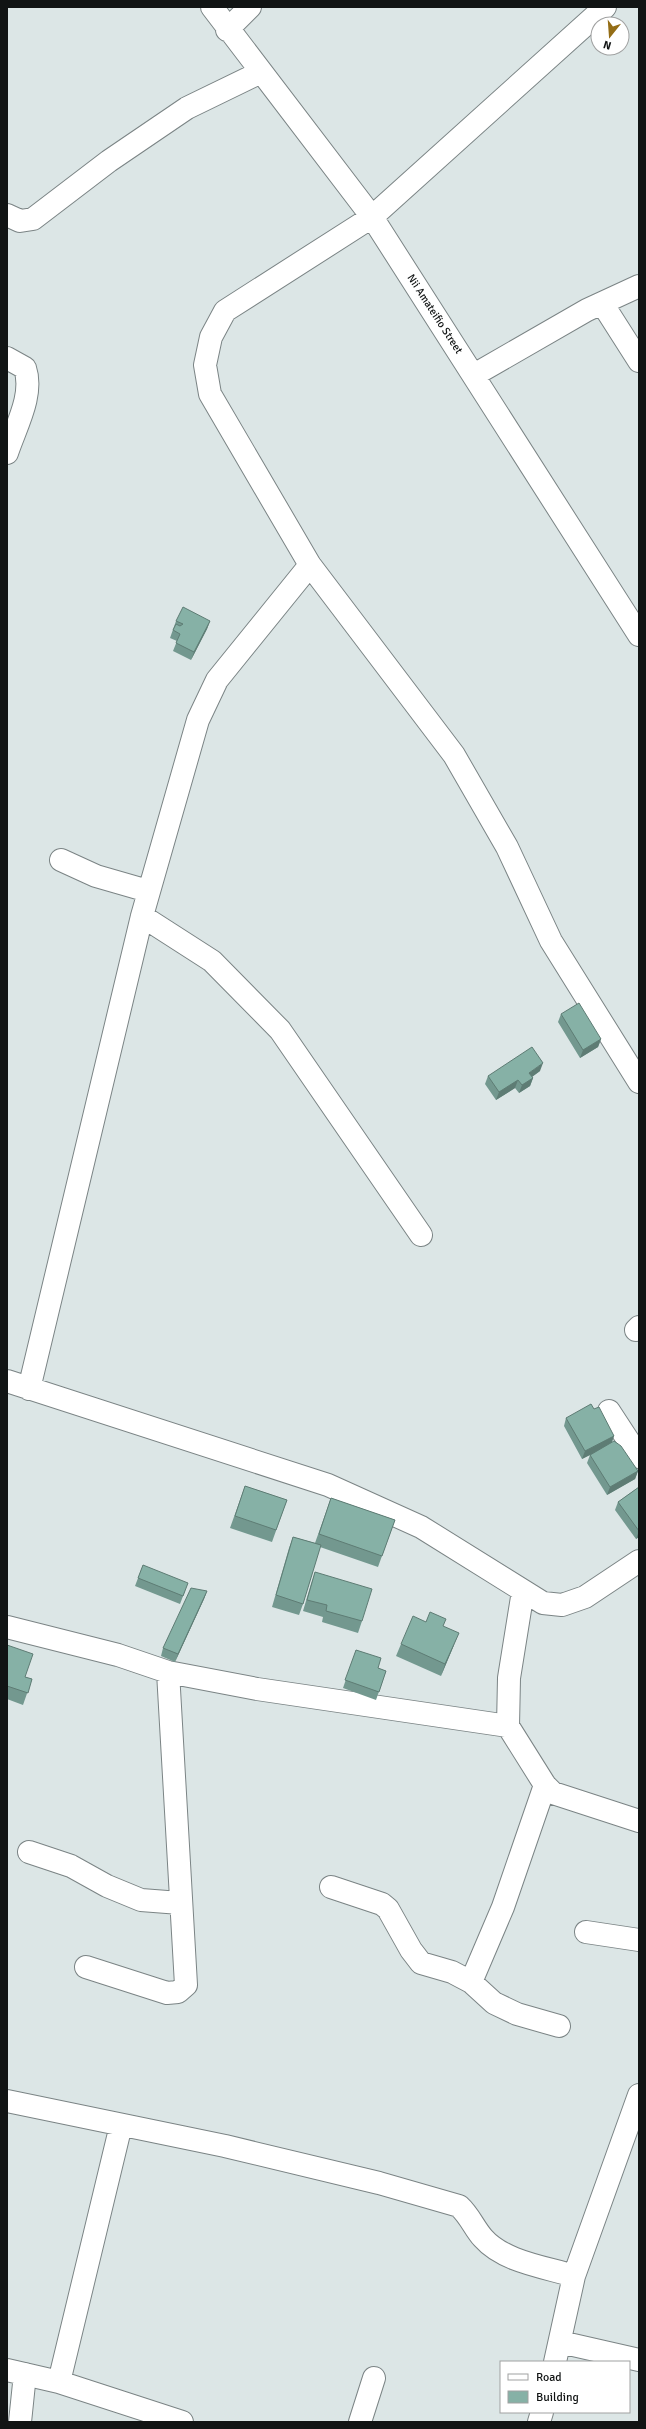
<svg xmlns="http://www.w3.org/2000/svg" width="646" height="2429" viewBox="0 0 646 2429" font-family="Signika,sans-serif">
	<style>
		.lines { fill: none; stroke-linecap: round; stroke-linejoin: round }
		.minor-casing { stroke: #7b8485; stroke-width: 24 }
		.minor { stroke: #fff; stroke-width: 22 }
		.wall { fill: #73988f }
		.shaded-wall { fill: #5e7c74 }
		.building { fill: #86b1a6; stroke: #5e7c74 }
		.labels { text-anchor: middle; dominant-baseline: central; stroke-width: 3.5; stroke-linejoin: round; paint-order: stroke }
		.street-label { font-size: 11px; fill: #111414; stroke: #fff }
	</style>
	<rect width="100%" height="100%" fill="#dce6e6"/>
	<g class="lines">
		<g class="minor-casing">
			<path id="minor" d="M212,7L372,217L639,635
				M605,7L372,217L225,311L211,337L205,365L210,394L310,565L454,755L507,847L551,941L639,1082
				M227,30L250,7
				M7,215L20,221L33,219L109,161L187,108L261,72
				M602,303L639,361
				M7,358L25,368C34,395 16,426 7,453
				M474,375L587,310L639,286
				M61,860L96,876L148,891
				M142,916L212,961L280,1030L421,1235
				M636,1330L639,1327
				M7,1381L328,1485L421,1527L543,1603L562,1605L585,1597L639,1561
				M29,1389L142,916L198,720L217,680L310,565
				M609,1411L639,1457
				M523,1591L509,1678L508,1726L545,1785L553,1793L639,1821
				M7,1627L118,1655L168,1672L257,1689L508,1726
				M29,1852L71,1866L107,1886L141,1900L180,1903
				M331,1887L382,1904L388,1909L411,1950L421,1963L452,1972L471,1982L494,2003L517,2014L559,2026
				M586,1932L639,1940
				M86,1967L167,1993L178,1992L186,1985L168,1672
				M471,1982L503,1907L545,1785
				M7,2101L225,2146L379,2183L459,2206C470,2216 474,2228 483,2238C504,2262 545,2267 574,2276
				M560,2342L639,2360
				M555,2362L574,2276L639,2095
				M7,2370L59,2382L182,2422
				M59,2382L121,2125
				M20,2422L25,2374
				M360,2422L374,2378
				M539,2422L542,2412"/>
		</g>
		<use href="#minor" class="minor"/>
	</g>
	<path class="wall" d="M176,621H210L207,629L191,660L173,651L177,641L170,638Z
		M561,1014L601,1039L598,1047L580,1058L558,1022Z
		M540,1071L532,1077L533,1078L530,1086L519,1093L515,1088L496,1100L485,1084L488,1076Z
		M594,1409L614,1436L612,1442L638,1471L635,1479L607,1495L587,1463L590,1455L582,1459L564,1426L566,1418Z
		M245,1486L287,1500L272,1542L230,1528Z
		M639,1487V1537L636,1539L615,1510L618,1502Z
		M331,1498L395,1520L378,1567L320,1547L303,1604L299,1615L272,1607L289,1548L293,1537L315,1543Z
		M143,1565L185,1591L180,1604L135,1586Z
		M315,1572L362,1621L358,1633L322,1622L323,1617L303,1611L311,1584Z
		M207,1591L204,1599L175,1662L161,1656L163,1648Z
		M426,1622L454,1645L441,1676L396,1656L401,1644Z
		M7,1645L25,1677L32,1679L23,1705L7,1699Z
		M356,1650L378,1668L386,1671L376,1700L343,1688Z"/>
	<path class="shaded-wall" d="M210,621L207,629L191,660L194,652Z
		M601,1039L598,1047L580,1058L583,1050Z
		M543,1063L540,1071L526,1081L529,1073Z
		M533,1078L530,1086L519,1093L522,1085Z
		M518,1080L515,1088L496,1100L499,1092Z
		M614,1436L611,1444L582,1459L585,1451Z
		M638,1471L635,1479L607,1495L610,1487Z
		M639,1531V1537L636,1539Z
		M207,1591L204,1599L175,1662L178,1654Z
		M459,1633L454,1645L441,1676L445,1664Z"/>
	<path class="building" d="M183,607L210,621L194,652L176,643L180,634L173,630L176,624L180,626L183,624L176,621Z
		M579,1003L601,1039L583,1050L561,1014Z
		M532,1047L543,1063L529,1073L533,1078L522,1085L518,1080L499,1092L488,1076Z
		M591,1404L594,1409L599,1407L614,1436L585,1451L566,1418Z
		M614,1441L621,1446L638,1471L610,1487L590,1455Z
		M245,1486L287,1500L276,1530L235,1516Z
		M639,1487V1531L618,1502Z
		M331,1498L395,1520L382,1556L319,1534Z
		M293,1537L321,1545L303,1604L276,1595Z
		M143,1565L188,1583L183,1596L138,1578Z
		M315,1572L372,1589L362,1621L326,1611L327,1605L307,1600Z
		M191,1588L207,1591L178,1654L163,1648Z
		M430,1612L446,1619L443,1626L459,1633L445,1664L401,1644L413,1616L426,1622Z
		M7,1645L33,1654L25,1677L32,1679L28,1693L7,1686Z
		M356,1650L381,1658L378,1668L386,1671L379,1692L345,1680Z"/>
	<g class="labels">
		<g class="street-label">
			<text transform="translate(435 314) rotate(57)">Nii Amateifio Street</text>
		</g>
	</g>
	<rect width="646" height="2429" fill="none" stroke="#111414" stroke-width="16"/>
	<rect x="500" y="2361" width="130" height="52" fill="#ffffff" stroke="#a0a1a1"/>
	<rect x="508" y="2374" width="20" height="6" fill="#ffffff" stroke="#a0a1a1"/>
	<text x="536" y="2381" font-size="12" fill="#111414">Road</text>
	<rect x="508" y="2391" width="20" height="12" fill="#86b1a6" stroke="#a0a1a1"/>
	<text x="536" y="2401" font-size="12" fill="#111414">Building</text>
	<g transform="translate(610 36) rotate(197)"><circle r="19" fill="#ffffff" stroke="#a0a1a1"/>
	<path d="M0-3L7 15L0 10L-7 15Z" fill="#946d16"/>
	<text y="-6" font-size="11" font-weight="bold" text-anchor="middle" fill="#111414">N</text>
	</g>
</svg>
